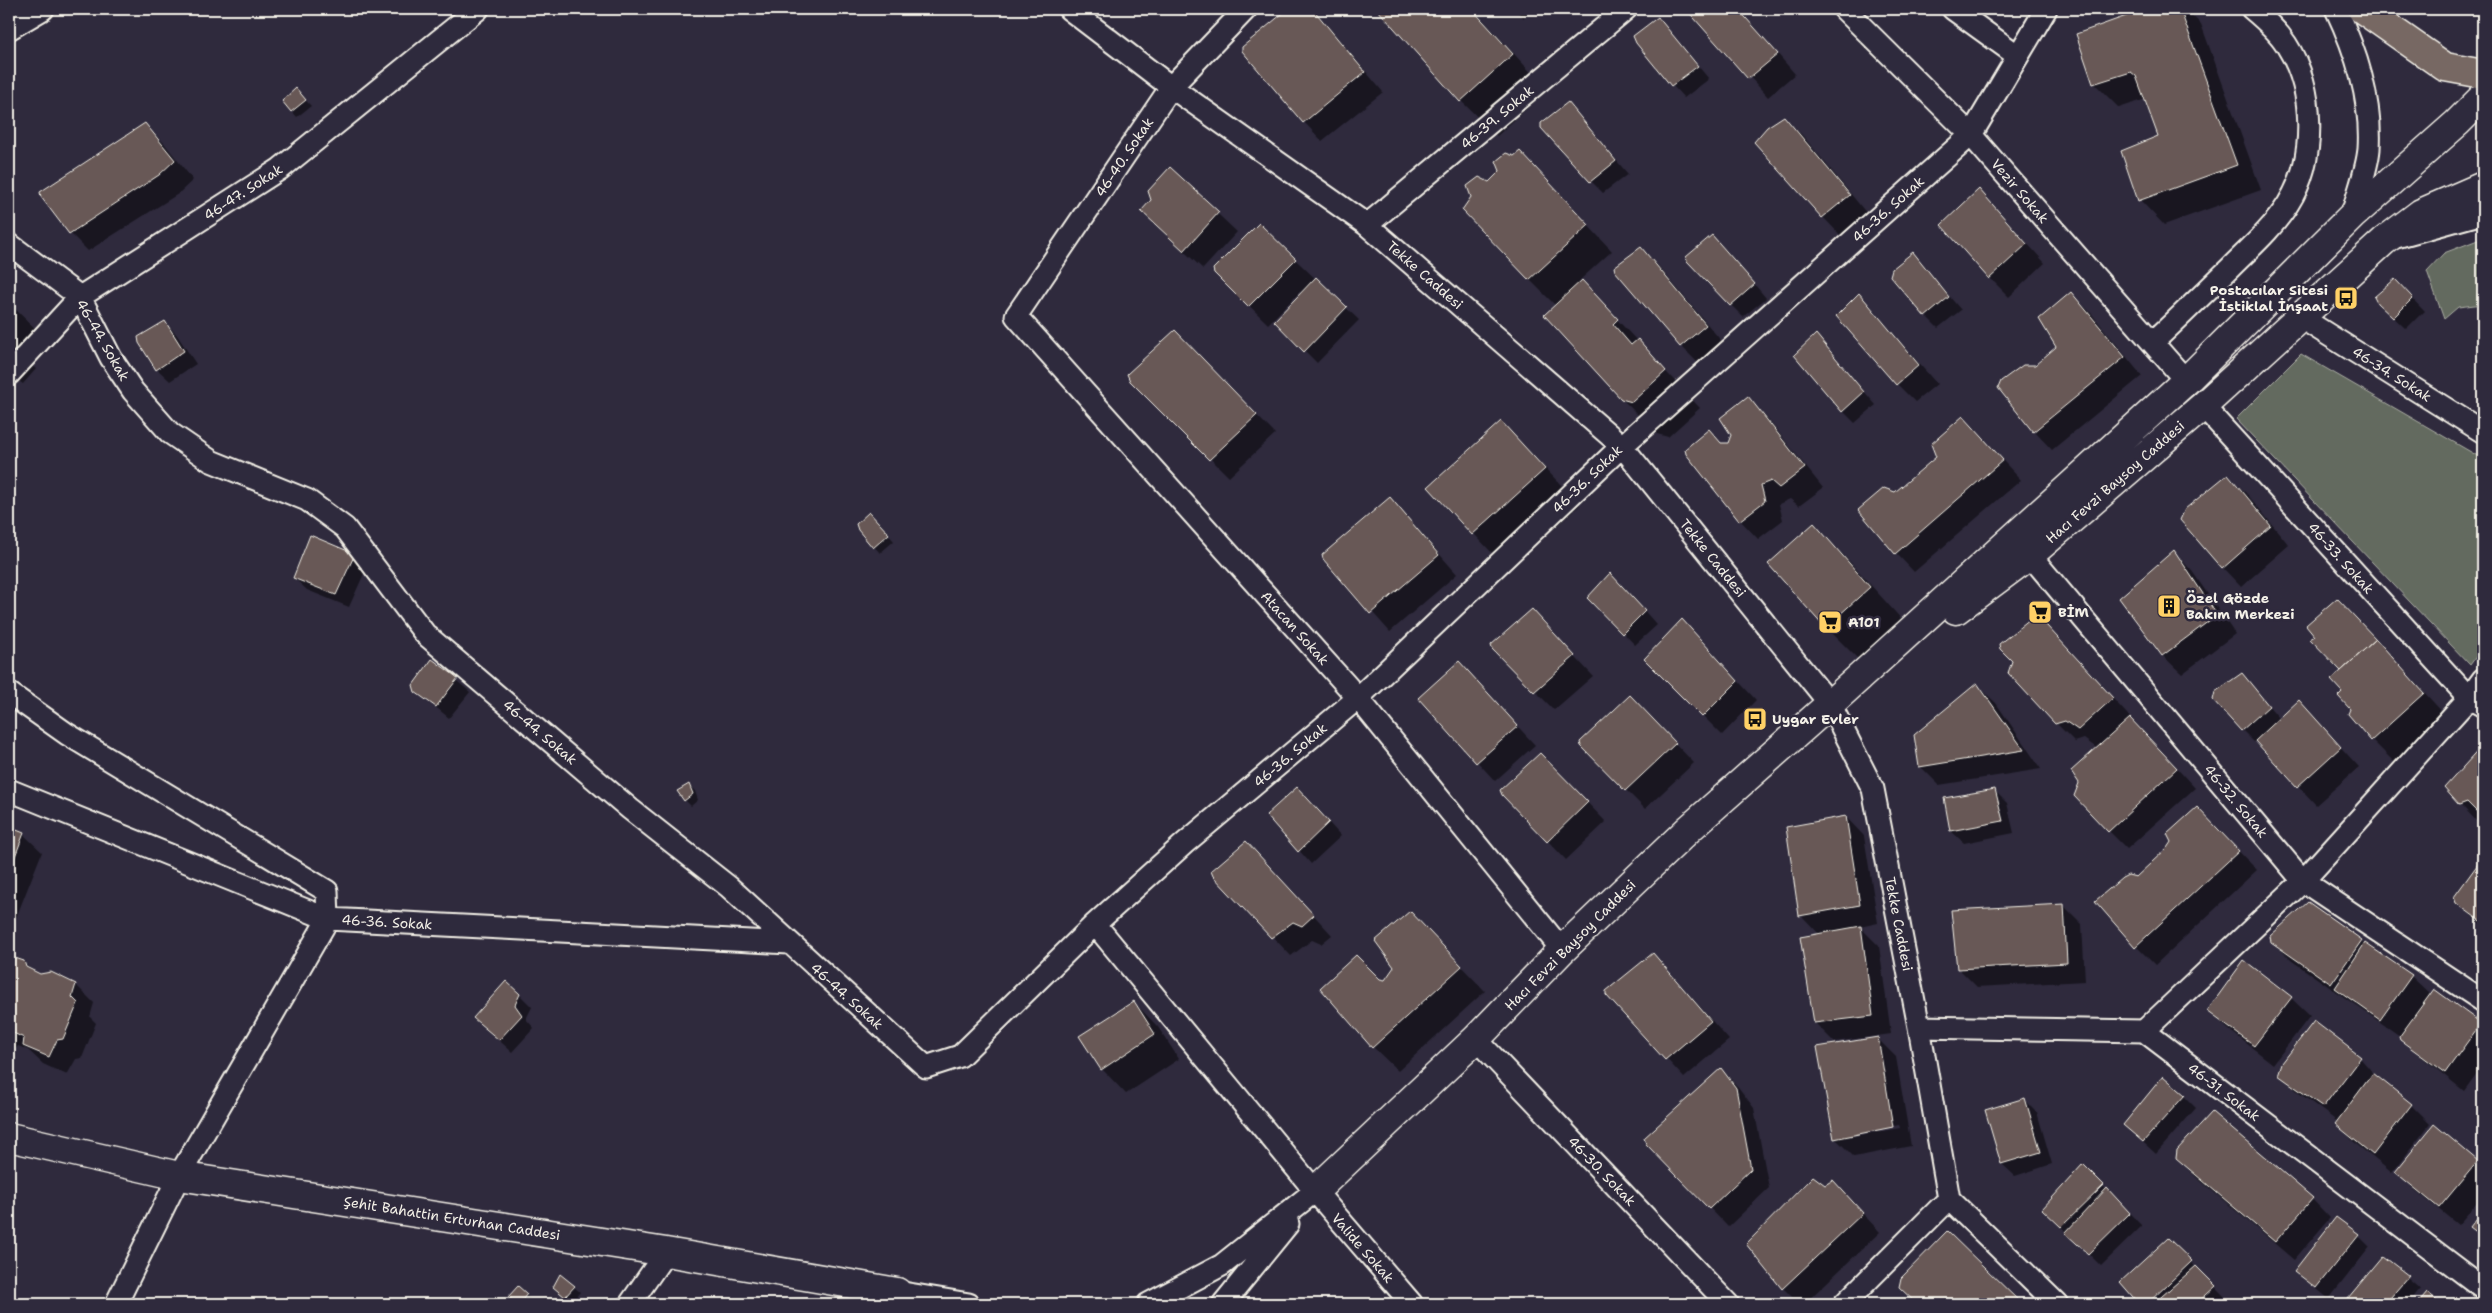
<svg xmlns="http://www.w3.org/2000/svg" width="2492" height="1313" viewBox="0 0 2492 1313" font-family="'Shantell Sans',sans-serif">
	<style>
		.green { fill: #636b5f; stroke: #acaea4 }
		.shadow { fill: #0007; fill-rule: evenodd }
		.building { fill: #685956; stroke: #f4f1e8 }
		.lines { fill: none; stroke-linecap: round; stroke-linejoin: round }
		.street-casing { stroke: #f4f1e8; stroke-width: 25 }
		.secondary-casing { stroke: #f4f1e8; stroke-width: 31 }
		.primary-casing { stroke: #f4f1e8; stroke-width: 31 }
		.street { stroke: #2f2a3d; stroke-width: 21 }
		.secondary { stroke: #2f2a3d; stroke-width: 28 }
		.primary { stroke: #776864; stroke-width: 28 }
		.labels { text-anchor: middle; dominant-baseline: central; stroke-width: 5; stroke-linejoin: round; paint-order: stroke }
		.street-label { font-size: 14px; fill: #f4f1e8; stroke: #2f2a3d }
		.poi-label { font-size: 14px; font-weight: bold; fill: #f4f1e8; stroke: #2f2a3d; text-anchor: start }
	</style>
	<rect width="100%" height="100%" fill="#2f2a3d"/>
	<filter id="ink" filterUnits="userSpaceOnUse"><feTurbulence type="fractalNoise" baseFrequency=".02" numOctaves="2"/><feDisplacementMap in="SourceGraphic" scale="10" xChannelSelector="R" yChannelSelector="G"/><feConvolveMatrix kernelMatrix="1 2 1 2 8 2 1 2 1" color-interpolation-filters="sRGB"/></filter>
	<g filter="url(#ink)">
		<path class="green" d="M2483,238V304L2458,307L2444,319L2427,271L2444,253Z
			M2301,354L2483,459V647L2470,665L2236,419Z"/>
		<path class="shadow" d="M1290,9H1313L1383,92L1322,141L1304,122L1243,47Z
			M1379,9H1473L1547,90L1497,136L1461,101Z
			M1515,9H1533L1524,18Z
			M1688,9H1739L1795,74L1768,97Z
			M2149,9H2185L2201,24L2261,190L2164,225L2140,200L2159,137L2146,99L2119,108L2094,83L2077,34Z
			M1658,18L1709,79L1684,98L1672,85Z
			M296,90L311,106L297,117L283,101Z
			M1568,104L1628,174L1603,193L1591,181Z
			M1784,118L1803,136L1868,215L1841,236L1823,217Z
			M145,125L164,143L193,180L178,194L88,251L70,233Z
			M1520,152L1612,251L1580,280L1700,408L1668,437L1657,434L1621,398L1556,306L1529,279L1489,184Z
			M1170,169L1237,232L1203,269L1161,230L1153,200Z
			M1979,190L2045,263L2009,297L1990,278Z
			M1259,225L1359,320L1317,363L1275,321L1302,294L1300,292L1268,324L1232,289Z
			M1641,249L1659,267L1724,344L1700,365L1681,346Z
			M1725,249L1766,298L1743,317L1731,305Z
			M1913,254L1961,310L1938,328L1926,316Z
			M2407,293L2424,311L2406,329L2391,315Z
			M2071,294L2090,312L2142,376L2052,450L2034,431L2035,366L2058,348Z
			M1859,295L1937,384L1915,402L1897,384Z
			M9,303L50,343L31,365L36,369L23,384L16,379L9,388Z
			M165,322L177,335L196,364L170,381L157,369Z
			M1816,336L1876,405L1855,423L1843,411Z
			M1194,351L1275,434L1229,477L1131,380Z
			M1747,398L1766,417L1823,488L1799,506L1790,499L1779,504L1783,520L1758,539L1740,520L1709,430L1722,444H1729Z
			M1963,418L2021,480L1914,572L1896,553L1895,493L1937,458Z
			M1501,422L1580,505L1508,570L1430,487Z
			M2228,476L2247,494L2289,545L2241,587L2223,568Z
			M1390,498L1457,574L1390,632L1324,558Z
			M875,519L894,541L880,553L859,530Z
			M1814,525L1849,561L1905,623L1861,662L1826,627Z
			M2174,552L2192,571L2235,634L2182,674L2163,656L2121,598Z
			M354,555L367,567L349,607L307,590L294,578Z
			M1623,587L1657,625L1635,645L1589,598Z
			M1532,611L1593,676L1554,710L1493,648Z
			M2036,615L2195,788L2127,849L2109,831L2098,749L2084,739L2075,742L2056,723L2013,661Z
			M1700,640L1756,700L1722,735L1646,659Z
			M2388,653L2458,729L2407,775L2372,740L2352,709L2344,692L2342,671Z
			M433,661L470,692L449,718L416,691Z
			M1459,663L1535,745L1495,781L1419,698Z
			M2241,674L2280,719L2298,701L2359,767L2316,805L2256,741L2254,742L2242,730Z
			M1977,685L1996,703L2041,769L1939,785L1920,766Z
			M1649,716L1694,763L1645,809L1582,746Z
			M2483,747V828L2445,788Z
			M1559,773L1606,822L1566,860L1548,841Z
			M689,786L695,791L698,800L691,806L685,800Z
			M1995,791L2007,803L2014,833L1964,843L1951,831Z
			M1309,801L1341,836L1311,864L1268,815Z
			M1846,817L1864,836L1878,923L1860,927L1879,946L1891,1034L1834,1042L1815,1023L1820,935L1801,915Z
			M9,828L23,834L42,852L14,923L9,921Z
			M2216,828L2257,870L2155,965L2136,946V879Z
			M2483,859V926L2457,902L2455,897Z
			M1264,861L1332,935L1321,944L1312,940L1291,956L1214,875Z
			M2308,904L2411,976L2431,995L2434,991L2483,1027V1065L2464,1091L2419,1055L2400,1036L2292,961L2272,941Z
			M2064,906L2082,924L2085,981L1977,987L1958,968Z
			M1434,938L1485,991L1398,1071L1373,1047L1380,981H1386Z
			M1653,954L1729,1040L1684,1078L1607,994Z
			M9,957L23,962L34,973L76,985L94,1003L90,1017L96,1023L82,1058L76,1059L67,1075L43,1064L28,1050L18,1046L12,1053L9,1052Z
			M519,994L532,1007L526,1019L534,1028L512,1052L474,1018Z
			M2291,998L2310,1016L2273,1064L2228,1029L2209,1011Z
			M1134,1002L1158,1027L1179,1059L1126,1094L1102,1069Z
			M2314,1023L2360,1058L2378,1078L2411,1105L2430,1124L2392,1173L2355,1143L2337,1124L2338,1122L2299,1093L2280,1074Z
			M1878,1039L1896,1057L1911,1146L1854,1157L1835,1138ZM1899,1125L1900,1128L1848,1137V1135Z
			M1721,1069L1739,1088L1754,1108L1769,1188L1728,1227L1647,1143Z
			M2184,1096L2196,1108L2156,1154L2124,1125Z
			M2024,1099L2037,1112L2052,1164L2015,1176L2002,1164L1987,1111Z
			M2435,1125L2483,1168V1196L2458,1225L2415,1190L2397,1172Z
			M2177,1158L2312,1199L2330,1218L2294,1260L2196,1177Z
			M2083,1166L2142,1226L2101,1266L2043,1209Z
			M1833,1182L1880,1232L1804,1304H1799L1783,1288L1825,1186Z
			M1947,1233L2021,1304H1918L1900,1286Z
			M2358,1235L2370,1247L2329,1299L2295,1271Z
			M2168,1239L2227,1299L2221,1304H2141L2122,1282Z
			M2383,1258L2420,1289L2408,1304H2345Z
			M518,1287L532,1301L529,1304H517L510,1297Z
			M574,1287L580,1292L572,1302L561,1293Z
			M1878,1300L1882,1304H1874Z"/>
		<path class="building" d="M1288,9H1313L1365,72L1303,123L1242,51V47Z
			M1377,9H1472L1513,54L1460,102Z
			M1686,9H1738L1778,54L1748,79Z
			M2146,9H2180L2237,165L2138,201L2121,151L2158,136L2136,76L2131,72L2093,84L2076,34Z
			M1658,17L1698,66L1671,86L1636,43L1633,36Z
			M296,88L306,100L291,112L282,101Z
			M1568,102L1616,161L1590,182L1541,128V123Z
			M1784,116L1850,195L1822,218L1754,142L1767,127Z
			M145,123L175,160L159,175L69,234L41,197L40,192Z
			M1520,151L1589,225L1529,280L1462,210L1471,197L1467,186L1479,177L1489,182L1500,171L1496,161L1506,153L1514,156Z
			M1170,167L1219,212L1184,251L1141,211L1151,200L1148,191Z
			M1979,189L2027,244L1989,279L1941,225Z
			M1259,223L1296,259L1248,307L1214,273L1213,269Z
			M1712,235L1755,284L1730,306L1687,261L1686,257Z
			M1641,247L1706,325L1680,347L1615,271L1614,267Z
			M1913,252L1949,297L1925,317L1890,276L1892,269Z
			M1316,277L1347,307L1304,352L1274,321Z
			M2395,279L2413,298L2393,318L2377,303L2374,297Z
			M1582,280L1618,319L1613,324L1631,345L1638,339L1666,371L1632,402L1621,399L1544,315Z
			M2071,292L2125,357L2033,432L1998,388L2001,381L2023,365H2035L2056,347L2039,319Z
			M1859,293L1919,365L1896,385L1836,316Z
			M165,321L184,351L156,370L139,343L138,337Z
			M1175,330L1257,415L1209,460L1130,381L1127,374Z
			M1816,334L1864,392L1842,412L1794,355Z
			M1748,396L1805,468L1779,488L1771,481L1761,485L1765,501L1739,521L1686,454L1685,449L1709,429L1721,443H1728L1731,435L1720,418Z
			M1963,416L2003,460L1895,554L1858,510L1884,488L1895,492L1936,457L1931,444Z
			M1501,421L1545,469L1472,535L1428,487Z
			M2228,474L2271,526L2222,569L2180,520L2185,509Z
			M1390,497L1439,555L1370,614L1323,559L1322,555Z
			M869,512L889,534L873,548L858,530L856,524Z
			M1814,523L1870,587L1825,628L1768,564Z
			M310,535L355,554L336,595L293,578Z
			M2174,550L2217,615L2162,656L2119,598Z
			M1610,573L1645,611L1622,634L1587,598Z
			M2337,598L2376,639L2341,671L2310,639L2315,636L2306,625Z
			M1532,609L1575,656L1534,692L1492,649L1491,645Z
			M2036,614L2113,698L2078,730L2065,721L2055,724L2008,673L2012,661L2000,649L1999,644Z
			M1682,619L1738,681L1702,717L1644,659Z
			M2376,639L2424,693L2371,741L2348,714L2350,709L2338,696L2342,692L2331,680Z
			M432,659L458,678L436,707L415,692L413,685Z
			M1459,661L1518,726L1476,763L1418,698Z
			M2242,673L2269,706L2241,731L2213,700L2215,692Z
			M1977,683L2024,750L1919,767L1914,735Z
			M1630,695L1676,743L1625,791L1581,746L1580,742Z
			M2299,700L2341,747L2297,787L2255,741Z
			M2130,718L2177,768L2108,832L2074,796L2079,783L2071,771Z
			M2483,745V818L2467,802L2459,805L2444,788Z
			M1540,753L1588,802L1547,842L1502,795L1500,790Z
			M689,784L693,794L684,801L677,791Z
			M1297,787L1329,822L1298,852L1266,815Z
			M1995,789L2003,821L1950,831L1944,798Z
			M2197,807L2239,851L2135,947L2095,901L2122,878L2128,875L2136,877L2167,848L2171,842L2167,834Z
			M1846,816L1860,905L1799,916L1786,827Z
			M9,827L24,833L9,872Z
			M1246,841L1314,915L1302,926L1293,922L1271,938L1213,876L1211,871Z
			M2483,857V923L2456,903L2454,897Z
			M2308,902L2362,940L2331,984L2271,942L2270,936Z
			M2064,904L2067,963L1957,969L1951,910Z
			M1410,911L1462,966L1372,1048L1320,988L1356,955L1380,979L1385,980L1394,967L1375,941Z
			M1861,926L1873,1016L1814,1023L1800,937Z
			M2365,943L2412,975L2380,1020L2335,988Z
			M1653,953L1711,1021L1665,1060L1606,995V991Z
			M9,956L24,961L26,967L40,974L51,972L76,984L72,997L78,1003L63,1039L57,1040L49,1057L23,1046L24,1038L9,1031Z
			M2244,960L2292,997L2254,1046L2207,1011Z
			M506,981L520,994L515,1005L522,1015L499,1040L473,1018Z
			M2434,989L2481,1023L2445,1073L2400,1040L2399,1037Z
			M1134,1001L1155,1034L1101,1070L1079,1036Z
			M2314,1021L2361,1057L2323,1107L2278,1075L2282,1063Z
			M1878,1037L1893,1127L1834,1139L1817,1047Z
			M1721,1068L1736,1088L1751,1169L1709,1209L1646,1144L1644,1138Z
			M2373,1073L2412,1104L2373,1155L2335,1124Z
			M2163,1076L2185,1095L2143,1142L2123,1125Z
			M2025,1098L2041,1152L2001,1164L1985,1110Z
			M2212,1112L2313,1198L2275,1242L2176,1158L2177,1150Z
			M2434,1124L2478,1161L2439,1208L2395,1172Z
			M2083,1164L2104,1185L2061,1227L2042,1209Z
			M1813,1176L1825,1185L1833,1180L1863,1213L1782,1289L1746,1244Z
			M2107,1188L2130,1213L2088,1254L2065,1233Z
			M2483,1210V1237L2470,1227Z
			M2336,1217L2359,1234L2316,1288L2294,1271Z
			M1947,1231L2022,1304H1917L1899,1287L1901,1278Z
			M2168,1238L2192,1261L2147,1304H2139L2120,1282Z
			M2383,1256L2409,1276L2385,1304H2343Z
			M2196,1266L2216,1286L2196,1304H2153Z
			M560,1274L575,1286L565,1297L553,1287Z
			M518,1286L527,1294L519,1304L508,1297Z
			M2427,1292L2442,1304H2417Z"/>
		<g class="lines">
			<g class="street-casing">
				<path id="street" d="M1069,9L1171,87L1367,225L1622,446L1830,704L1873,789L1919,1027L1949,1199L2057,1304
					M1246,9L1171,87L1016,316L1358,698L1562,950
					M1844,9L1971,135L2186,381
					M1953,9L2018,56
					M2336,9C2356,51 2372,101 2369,149C2367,171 2357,194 2352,216
					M9,29L43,9
					M1367,225L1626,9
					M2393,238L2483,213
					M9,244L80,297L111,358L133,391L170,433L211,461L307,500L345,528L425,634L630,809L729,887L926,1067L960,1056L1095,924L1185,843L1358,698L1622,446L1971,135L2046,9
					M2300,317L2483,432
					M2153,342C2179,318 2204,293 2230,268C2250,248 2273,228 2288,204C2317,158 2315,89 2286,44C2277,30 2264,19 2252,9
					M9,374L80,297L280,169L478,9
					M2203,406L2469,698L2483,706
					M2030,555L2303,881L2483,1001
					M9,693L67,734L327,891L328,919L179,1176L116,1304
					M9,790L328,919L789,943
					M1095,924L1315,1191L1412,1304
					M1919,1027L2144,1031L2483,1288
					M2144,1031L2303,881L2469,698L2483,679
					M1476,1039L1728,1304
					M897,1292L969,1304
					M630,1304L666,1252
					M1148,1304L1222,1265L1315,1191
					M1223,1304L1288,1224
					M1844,1304L1949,1199"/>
			</g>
			<g class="secondary-casing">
				<path id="secondary" d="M1956,610L2030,555L2203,406L2384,241L2421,213L2483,186
					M9,1137L179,1176L666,1252L897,1292
					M1315,1191L1476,1039L1562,950L1690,828L1830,704L2186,381L2352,216L2457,123L2483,97"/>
			</g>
			<g class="primary-casing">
				<path id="primary" d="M2362,9L2445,67L2483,74"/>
			</g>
			<use href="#street" class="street"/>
			<use href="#secondary" class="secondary"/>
			<use href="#primary" class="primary"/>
		</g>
	</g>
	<defs>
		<g id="bus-square" transform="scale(1.25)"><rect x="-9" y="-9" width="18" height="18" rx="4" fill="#ffd166" stroke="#2f2a3d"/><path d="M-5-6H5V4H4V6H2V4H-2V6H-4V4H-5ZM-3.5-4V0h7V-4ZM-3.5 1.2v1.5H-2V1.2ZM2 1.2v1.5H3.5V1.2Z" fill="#111"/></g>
		<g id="building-square" transform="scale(1.25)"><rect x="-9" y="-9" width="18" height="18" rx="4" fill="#ffd166" stroke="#2f2a3d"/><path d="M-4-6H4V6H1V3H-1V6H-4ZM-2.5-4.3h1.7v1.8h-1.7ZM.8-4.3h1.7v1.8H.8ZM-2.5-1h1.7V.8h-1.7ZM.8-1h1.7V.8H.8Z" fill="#111"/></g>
		<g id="supermarket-square" transform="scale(1.25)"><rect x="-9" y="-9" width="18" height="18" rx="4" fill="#ffd166" stroke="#2f2a3d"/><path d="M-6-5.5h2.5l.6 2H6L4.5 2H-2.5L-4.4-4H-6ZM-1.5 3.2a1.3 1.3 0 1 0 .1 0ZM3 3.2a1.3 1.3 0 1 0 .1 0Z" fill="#111"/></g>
	</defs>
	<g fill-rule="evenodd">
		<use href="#bus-square" x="2346" y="298"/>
		<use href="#building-square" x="2169" y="606"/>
		<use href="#supermarket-square" x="2040" y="612"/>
		<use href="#supermarket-square" x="1830" y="622"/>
		<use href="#bus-square" x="1755" y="719"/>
	</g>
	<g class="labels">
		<g class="street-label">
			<text transform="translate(1497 117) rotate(-40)">46-39. Sokak</text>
			<text transform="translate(1124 157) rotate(-56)">46-40. Sokak</text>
			<text transform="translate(2020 191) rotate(49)">Vezir Sokak</text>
			<text transform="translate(243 192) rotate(-33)">46-47. Sokak</text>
			<text transform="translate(1888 209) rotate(-42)">46-36. Sokak</text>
			<text transform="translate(1425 275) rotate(41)">Tekke Caddesi</text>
			<text transform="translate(103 340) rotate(60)">46-44. Sokak</text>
			<text transform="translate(2392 374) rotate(32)">46-34. Sokak</text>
			<text transform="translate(1587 479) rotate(-44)">46-36. Sokak</text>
			<text transform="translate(2115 482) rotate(-41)">Hacı Fevzi Baysoy Caddesi</text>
			<text transform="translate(1713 558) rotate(51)">Tekke Caddesi</text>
			<text transform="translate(2341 558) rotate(48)">46-33. Sokak</text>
			<text transform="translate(1295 628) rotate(48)">Atacan Sokak</text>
			<text transform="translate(540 732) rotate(40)">46-44. Sokak</text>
			<text transform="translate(1290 755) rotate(-40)">46-36. Sokak</text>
			<text transform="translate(2236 801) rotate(50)">46-32. Sokak</text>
			<text transform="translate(387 922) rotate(3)">46-36. Sokak</text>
			<text transform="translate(1899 924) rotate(79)">Tekke Caddesi</text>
			<text transform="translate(1570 945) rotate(-45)">Hacı Fevzi Baysoy Caddesi</text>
			<text transform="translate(847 996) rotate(42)">46-44. Sokak</text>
			<text transform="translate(2224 1092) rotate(37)">46-31. Sokak</text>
			<text transform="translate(1602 1171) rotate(46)">46-30. Sokak</text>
			<text transform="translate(452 1218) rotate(9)">Şehit Bahattin Erturhan Caddesi</text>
			<text transform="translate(1363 1248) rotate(49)">Valide Sokak</text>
		</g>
		<g class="poi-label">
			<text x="2328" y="290" text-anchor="end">Postacılar Sitesi<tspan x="2328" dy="16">İstiklal İnşaat</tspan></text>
			<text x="2186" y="598">Özel Gözde<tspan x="2186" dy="16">Bakım Merkezi</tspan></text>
			<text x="2058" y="612">BİM</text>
			<text x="1848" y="622">A101</text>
			<text x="1772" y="719">Uygar Evler</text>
		</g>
	</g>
	<rect width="2492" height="1313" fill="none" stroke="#2f2a3d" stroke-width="30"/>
	<rect x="15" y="15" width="2462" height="1283" fill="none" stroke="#f4f1e8" stroke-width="2" filter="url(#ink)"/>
</svg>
